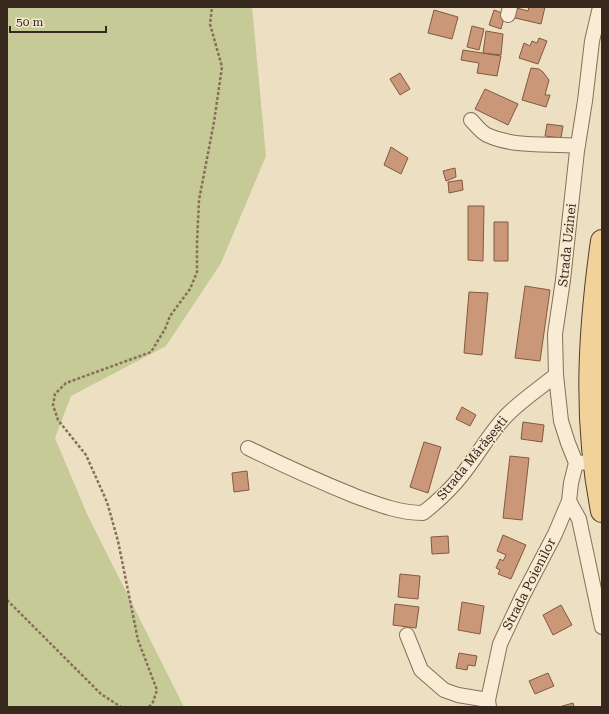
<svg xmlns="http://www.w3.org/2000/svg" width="609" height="714" viewBox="0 0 609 714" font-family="'Roboto Serif',serif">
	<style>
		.green { fill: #c6ca96 }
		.building { fill: #ca9878; stroke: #845940 }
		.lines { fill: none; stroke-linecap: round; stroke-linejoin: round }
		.minor-casing { stroke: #867059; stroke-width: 16 }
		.primary-casing { stroke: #533e2e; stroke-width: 24 }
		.path { stroke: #867059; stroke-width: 2.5; stroke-dasharray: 3 2; stroke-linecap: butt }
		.minor { stroke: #f8ecd4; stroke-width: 14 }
		.primary { stroke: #f0d29a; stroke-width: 22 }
		.labels { text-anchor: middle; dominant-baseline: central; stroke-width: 3; stroke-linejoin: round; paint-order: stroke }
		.street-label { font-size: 13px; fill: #36281d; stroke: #f4e9d1 }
	</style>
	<rect width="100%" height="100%" fill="#eddfc1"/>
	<path class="green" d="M7,7H252L266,156L221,263L166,346L71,396L55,438L87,514L184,707H7Z"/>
	<path class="building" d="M513,7L528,11L529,7H545L541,24L511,17Z
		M434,10L458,17L452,39L428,33Z
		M494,10L505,14L501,29L489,25Z
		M472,26L484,29L479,50L467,47Z
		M486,31L503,34L501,55L483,53Z
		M539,38L547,41L538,64L519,58L524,43L530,46L532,41L537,43Z
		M463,50L501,56L497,76L477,73L479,63L461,60Z
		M531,68L539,69L543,72L549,80L545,95H550L546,107L522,100Z
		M400,73L410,89L400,95L390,79Z
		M485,89L518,104L508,125L475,109Z
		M547,124L563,126L561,138L545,136Z
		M391,147L408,158L401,174L384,165Z
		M455,168L456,177L446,181L443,171Z
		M462,180L463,190L449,193L448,182Z
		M468,206H484L483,261L468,260Z
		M494,222H508V261H494Z
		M525,286L550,290L540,361L515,358Z
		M469,292L488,293L482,355L464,353Z
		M462,407L476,415L470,426L456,419Z
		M523,422L544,425L542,442L521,439Z
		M424,442L441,447L428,493L410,487Z
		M510,456L529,458L522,520L503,518Z
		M247,471L249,490L234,492L232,473Z
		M503,535L526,545L511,579L498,574L500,570L496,568L500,559L503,561L506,555L497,551Z
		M448,536L449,553L432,554L431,537Z
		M400,574L420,576L418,599L398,597Z
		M462,602L484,606L480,634L458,630Z
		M395,604L419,607L416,628L393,625Z
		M561,605L572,625L553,635L543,615Z
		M459,653L477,656L475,666L468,665L467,670L456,668Z
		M548,673L554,686L535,694L529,681Z
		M573,703L574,707H559Z"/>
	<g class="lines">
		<g class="minor-casing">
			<path id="minor" d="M508,15L510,7
				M471,120C476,125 481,132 487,135C515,148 549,143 578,146
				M248,448C283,465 318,481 355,496C377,504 399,513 423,513C437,502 451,489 462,475C478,455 490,432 508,414C523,399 540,388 556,375
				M595,462L576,463L568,443L561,421L556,375L555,334L563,280L577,151L585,101L592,41L600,7
				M569,501L579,519L602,627
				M407,635L421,670L444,690L458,695L488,700
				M489,707L488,700L500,644L522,597L555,534L569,501L571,483L576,463"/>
		</g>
		<g class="primary-casing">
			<path id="primary" d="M602,241C589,333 584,419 602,511"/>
		</g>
		<path class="path" d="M7,600L101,694L121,707
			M149,707L153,702L157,690L138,640L118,541L107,502L86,455L58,420L53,405L55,394L66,383L151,352L165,329L170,316L190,289L197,272V243L199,200L214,122L222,67L210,24L212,7"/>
		<use href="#minor" class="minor"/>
		<use href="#primary" class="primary"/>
	</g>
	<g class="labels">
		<g class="street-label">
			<text transform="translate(567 245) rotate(-84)">Strada Uzinei</text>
			<text transform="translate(472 458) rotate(-51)">Strada Mărășești</text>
			<text transform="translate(529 584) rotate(-63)">Strada Poienilor</text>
		</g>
	</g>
	<rect width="609" height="714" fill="none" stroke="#36281d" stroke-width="16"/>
	<path d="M10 26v6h96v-6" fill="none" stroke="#36281d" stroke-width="2"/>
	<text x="16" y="26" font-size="12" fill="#36281d" stroke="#f4e9d1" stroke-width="3" paint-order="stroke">50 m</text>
</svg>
